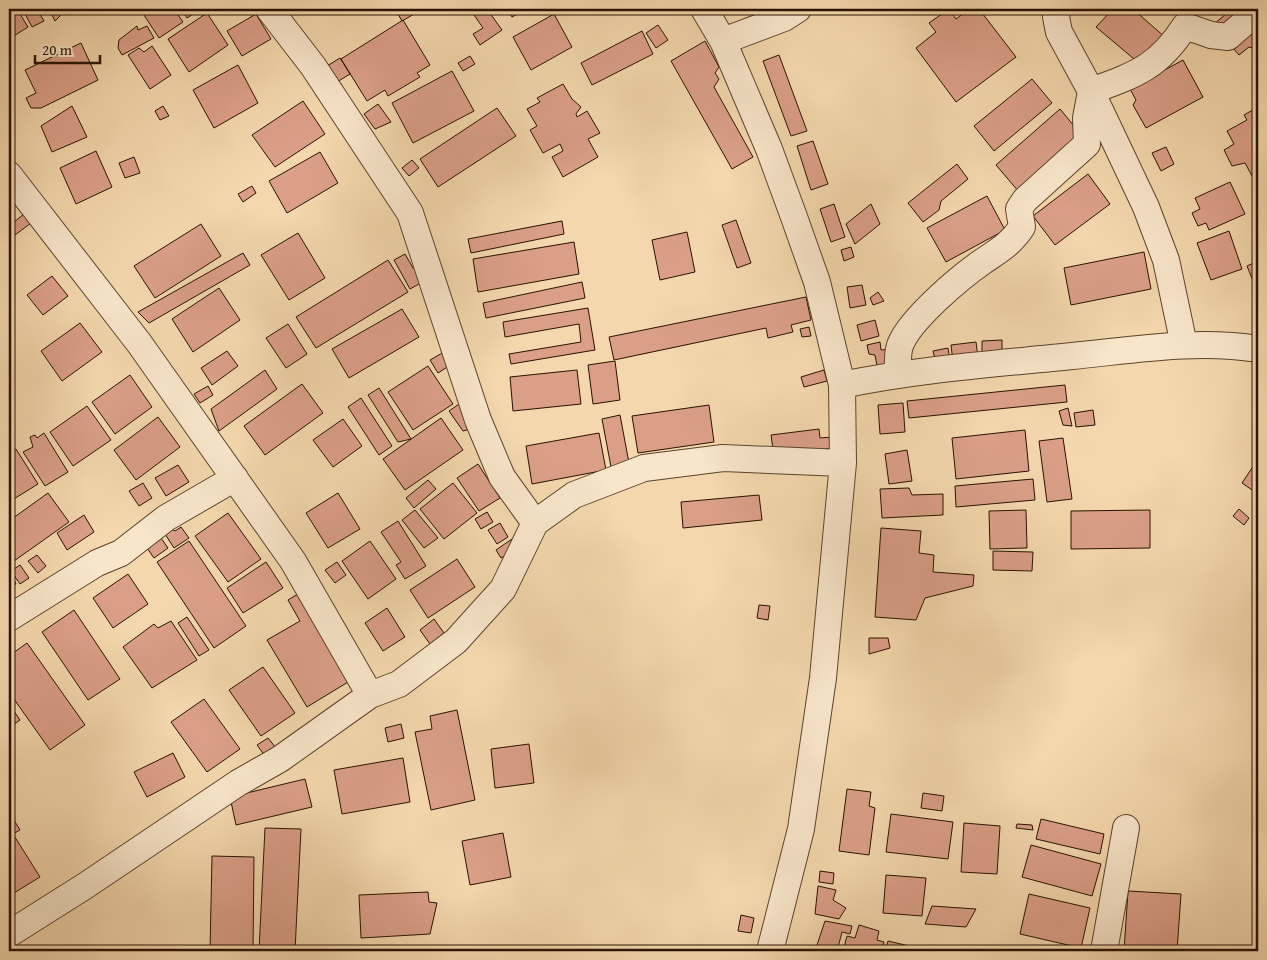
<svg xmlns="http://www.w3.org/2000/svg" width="1267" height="960" viewBox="0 0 1267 960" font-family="'Gentium Book Plus',serif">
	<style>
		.building { fill: #db9f88; stroke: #281200 }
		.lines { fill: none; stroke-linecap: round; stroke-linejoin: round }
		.minor-casing { stroke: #5b432b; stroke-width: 28 }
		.minor { stroke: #f8e5ca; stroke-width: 26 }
	</style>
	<rect width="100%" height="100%" fill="#f4d7ad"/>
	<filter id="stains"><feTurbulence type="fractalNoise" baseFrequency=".004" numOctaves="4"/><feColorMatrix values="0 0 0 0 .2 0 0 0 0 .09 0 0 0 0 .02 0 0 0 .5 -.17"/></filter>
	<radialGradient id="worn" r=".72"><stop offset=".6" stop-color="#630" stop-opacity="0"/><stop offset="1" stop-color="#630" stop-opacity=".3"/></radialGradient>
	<path class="building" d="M9,9H17L28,27L9,39Z
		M30,9H37L44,21L32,27L24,12Z
		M49,9H67L55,21Z
		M140,9H174L183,22L159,38Z
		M181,9H201L187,18Z
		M395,9H423L402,21Z
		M470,9H487L502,30L480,45L473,34L483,28Z
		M507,9H527L512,17Z
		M949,9L956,19L969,9H979L1016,57L956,102L916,48L936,32L929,23Z
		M1113,9H1133L1167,39L1140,64L1096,27Z
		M1232,9H1255L1225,32L1214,24Z
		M207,13L228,45L189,72L168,39Z
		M256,14L271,39L242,56L227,31Z
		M554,14L572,47L531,70L513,37Z
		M403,20L430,65L417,73L420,77L388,96L385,90L367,101L341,59Z
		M1250,23L1258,34V47L1256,49L1249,47L1239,55L1227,41Z
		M658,25L668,40L656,48L646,33Z
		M137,26L138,30L147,26L154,38L122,55L118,48L119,40Z
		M642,31L653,54L592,85L581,63Z
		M705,41L719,67L715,73L719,79L714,87L753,157L732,169L671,61Z
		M81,43L98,80L41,108H31L26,98L36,93L25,70Z
		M152,46L171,75L150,89L128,55L139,48L144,52Z
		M779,55L807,131L791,136L763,61Z
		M470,56L475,64L463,71L458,63Z
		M340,58L350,74L337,82L327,66Z
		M1183,60L1203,97L1146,128L1133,105L1136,100L1130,89Z
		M238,65L258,103L214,128L193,90Z
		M452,71L474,111L413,143L392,103Z
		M1032,79L1052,103L994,151L974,126Z
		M563,84L572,99L581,107L576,114L577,117L587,111L600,133L588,139L598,157L563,177L552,157L563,151L560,144L543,153L530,130L537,126L527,109L540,102L537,98Z
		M303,101L325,134L275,167L252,135Z
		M378,104L391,122L375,129L364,114Z
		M72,106L87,137L52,152L41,126Z
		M163,106L169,116L160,120L155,111Z
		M1258,107V187L1245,163L1232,166L1224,150L1234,144L1227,131L1247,120L1244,115Z
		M497,108L516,136L438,187L420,159Z
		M1060,109L1083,137L1019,192L996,165Z
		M813,141L828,184L811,190L797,146Z
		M1166,147L1174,164L1161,171L1152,153Z
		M96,151L112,187L76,204L60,168Z
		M320,152L338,183L287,213L269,181Z
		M134,157L140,173L125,178L119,163Z
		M412,160L419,168L409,176L402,168Z
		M957,164L968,179L941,201L939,210L923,222L908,203Z
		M1088,174L1110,204L1055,245L1033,216Z
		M1230,182L1245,214L1209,230L1206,223L1198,226L1192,213L1200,209L1195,198Z
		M252,186L256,193L243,202L238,194Z
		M987,196L1005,230L946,262L927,228Z
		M834,204L845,237L831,242L820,209Z
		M871,204L880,224L855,244L846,224Z
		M24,214L31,223L11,238L9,226Z
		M736,220L751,263L737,268L722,225Z
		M562,221L564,234L471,253L468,239Z
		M201,224L221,256L155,298L134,266Z
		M1229,231L1242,269L1211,280L1197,243Z
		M687,232L695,272L660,280L652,240Z
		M298,233L325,278L289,300L261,255Z
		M574,242L579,274L478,292L473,259Z
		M851,247L854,257L844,261L841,250Z
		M1144,252L1151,289L1071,305L1064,268Z
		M243,253L250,265L149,323L138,312Z
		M405,254L413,268H419L426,280L410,289L394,260Z
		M388,260L408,292L316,348L296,317Z
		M1258,261V278L1253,281L1247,266Z
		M52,276L68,296L43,315L27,295Z
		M582,282L585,298L486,318L483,303Z
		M862,285L866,305L850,308L847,287Z
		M219,288L240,320L193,352L172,319Z
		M878,292L884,301L873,305L870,298Z
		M806,297L811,320L791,325L793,332L768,338L766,328L614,360L609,337Z
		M588,308L595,350L511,364L509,354L581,342L579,324L505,337L503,322Z
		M402,309L419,337L349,378L332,349Z
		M875,320L879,336L861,341L857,325Z
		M80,323L102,352L62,381L41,351Z
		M288,324L307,354L286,368L266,338Z
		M809,327L811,336L802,337L800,329Z
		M1002,340V356L982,357V341Z
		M880,342L881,350L890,349L892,363L877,366L875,355L869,354L867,345Z
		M976,342L978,358L953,362L951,345Z
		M948,348L950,360L936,363L933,351Z
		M227,351L238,366L212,385L201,368Z
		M444,352L452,364L438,373L430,360Z
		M615,361L620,400L593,404L588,365Z
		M428,366L453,404L413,430L388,392Z
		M265,370L277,389L219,431L211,409Z
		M577,370L581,404L513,411L510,377Z
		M824,370L827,381L804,387L801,377Z
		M130,375L152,407L115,434L92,402Z
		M302,384L323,413L265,455L244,426Z
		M1065,385L1067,402L909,418L907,401Z
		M208,386L213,395L200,403L194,394Z
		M379,388L411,439L398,442L368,395Z
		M361,398L392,446L379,455L348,407Z
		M462,402L470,429L463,431L449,411Z
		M903,403L905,432L880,434L878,405Z
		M709,405L714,442L638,453L632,416Z
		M87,406L111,440L73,466L50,432Z
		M1068,408L1072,426L1063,425L1059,411Z
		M1093,410L1095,425L1076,427L1074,413Z
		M620,415L629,463L611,467L602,419Z
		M158,417L180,447L136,480L114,450Z
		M441,418L463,450L405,490L383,459Z
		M343,419L362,446L333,467L313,440Z
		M819,429L820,438L832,437L834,448L774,456L771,435Z
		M1025,430L1029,471L956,479L952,438Z
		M44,433L68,472L45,486L23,452L33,447L30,437L35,435L37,438Z
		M599,433L606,470L532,484L526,446Z
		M1063,438L1072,499L1047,502L1039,441Z
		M16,449L38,484L9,502V453Z
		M907,450L912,481L889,484L885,454Z
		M1258,459V494L1242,483Z
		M478,464L500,498L479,511L457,478Z
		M178,465L189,482L166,496L155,478Z
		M1033,479L1035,500L956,507L955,486Z
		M428,480L436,489L414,508L406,498Z
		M143,483L152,498L139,506L129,491Z
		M453,483L477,513L444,539L420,509Z
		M909,488L912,495L943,494V515L882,518L880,489Z
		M48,493L69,522L14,561L9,554V521Z
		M338,493L360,529L328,548L306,513Z
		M759,495L762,520L683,528L681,502Z
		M1239,509L1249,518L1244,525L1233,516Z
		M415,510L438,538L424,548L402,520Z
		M1026,510L1027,548L990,549L989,511Z
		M1150,510V548L1071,549V511Z
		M487,512L493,522L481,529L475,519Z
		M228,513L261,559L228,582L195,536Z
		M84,515L94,532L67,550L57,533Z
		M398,521L426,566L405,579L396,565L401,562L381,532Z
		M500,523L508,537L497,544L488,530Z
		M181,527L189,538L174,548L165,534L172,529L175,531Z
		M881,528L921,531L919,553L934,555L933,572L974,575L973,586L925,598L916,620L875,617Z
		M161,538L168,548L154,558L147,548Z
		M512,539L518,547L501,558L496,550Z
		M189,541L246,626L214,648L157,562Z
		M370,541L396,579L368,599L342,561Z
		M993,551L1033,552L1032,571L993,570Z
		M37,555L46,566L38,573L28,561Z
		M457,559L475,587L428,618L410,590Z
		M266,562L283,588L243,613L227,588Z
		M337,562L346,575L335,583L325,570Z
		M20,565L29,578L20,584L11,571Z
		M10,571L16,584L9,587V572Z
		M128,574L148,604L113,628L93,598Z
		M301,592L353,679L307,707L267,640L300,621L288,600Z
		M759,605L770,606L768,620L757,618Z
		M387,608L405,637L383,651L365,623Z
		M74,610L120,679L88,700L42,632Z
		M187,617L209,650L199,656L178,623Z
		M434,619L444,633L430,644L420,630Z
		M171,621L197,660L152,688L123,647L154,624L158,628Z
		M869,638H888L890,648L869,654Z
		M27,643L85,725L50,750L9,692V656Z
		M263,667L295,713L261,736L229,690Z
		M204,699L240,749L207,772L171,722Z
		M9,704L20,720L9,728Z
		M457,710L475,800L431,810L415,732L432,729L430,716Z
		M401,724L404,738L388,742L385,728Z
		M268,738L276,748L265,756L257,745Z
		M529,744L534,783L495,788L491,749Z
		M173,753L185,777L147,797L134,772Z
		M403,758L410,802L342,814L334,770Z
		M305,779L312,807L236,825L230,797Z
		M847,789L871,792L869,806L875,808L869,855L839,851Z
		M923,793L944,796L942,811L921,808Z
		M9,812L20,830L13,834L40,877L9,896Z
		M891,814L953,822L948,859L886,852Z
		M1041,819L1104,834L1100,854L1036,839Z
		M964,823L1000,826L997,874L961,872Z
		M1017,824L1032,825L1033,830L1016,828Z
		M265,828L301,829L295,951H259Z
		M503,833L511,877L470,885L462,841Z
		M1031,845L1101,864L1092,896L1022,877Z
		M212,856L254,857L253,951H210Z
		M820,871L834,873L833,884L819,882Z
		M886,875L926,878L922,916L883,913Z
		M818,886L836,890L833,900L846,908L839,919L815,914Z
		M1128,891L1181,894L1177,951H1124Z
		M428,892L429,902L437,903L430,934L361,938L359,895Z
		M1029,894L1090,908L1081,948L1020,934Z
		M932,906L976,909L966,927L925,924Z
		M741,915L754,918L751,933L738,931Z
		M825,921L852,926L850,934L842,932L837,951H815Z
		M859,925L879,931L877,940L884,942L882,951H843L847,936L855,938Z
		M888,941L931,951H885Z"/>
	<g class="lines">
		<g class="minor-casing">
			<path id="minor" d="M269,9L313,66L410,213L478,420L502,477L535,523
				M704,9L723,41L769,149L794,217L817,282L842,385L843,463L823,678L801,829L770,951
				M1058,9L1056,17L1059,32L1091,91L1146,207L1166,260L1184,345
				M723,41L784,18L798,9
				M9,175L139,343L293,561L370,695
				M898,374C898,365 897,351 901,343C912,318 959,278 982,262C998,251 1011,244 1022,227L1019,209L1025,200L1087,144L1086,118L1091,91C1135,75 1159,67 1185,26L1211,35L1228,37L1244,23L1258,16
				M842,385C918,369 995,364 1072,356C1134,350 1197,339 1258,349
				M9,618L97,563L121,553L166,518L235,478
				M9,934L85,886L238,783L280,759L370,695L399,684L456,641L503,589L535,523L574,495L644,468L723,458L843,463
				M1104,951L1126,828"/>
		</g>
		<use href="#minor" class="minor"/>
	</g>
	<rect width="1267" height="960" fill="none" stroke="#f4d7ad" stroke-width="30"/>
	<rect x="10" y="10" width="1247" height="940" fill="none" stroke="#281200" stroke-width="2.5"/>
	<rect x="15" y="15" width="1237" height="930" fill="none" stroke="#281200"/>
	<path d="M35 55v8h65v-8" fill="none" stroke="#281200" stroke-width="2.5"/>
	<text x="42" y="55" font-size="15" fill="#281200" stroke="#f8e5ca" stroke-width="4" paint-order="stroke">20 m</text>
	<rect width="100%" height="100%" filter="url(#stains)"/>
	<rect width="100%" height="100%" fill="url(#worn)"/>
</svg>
